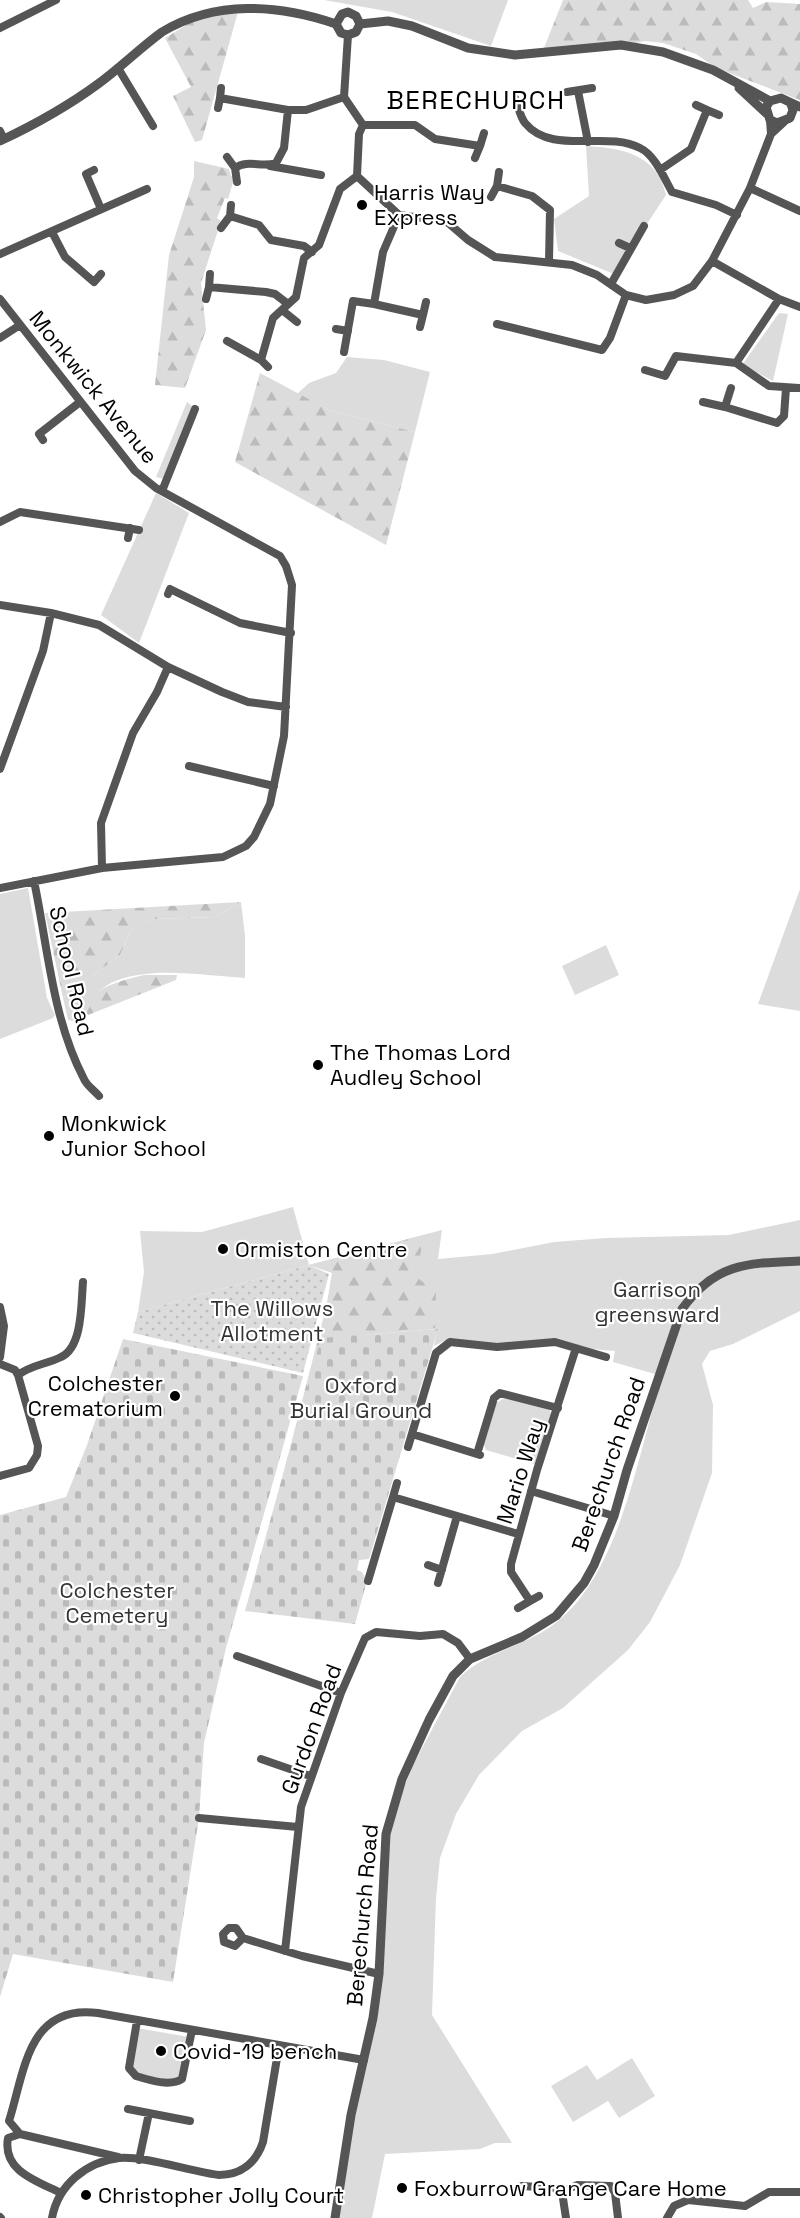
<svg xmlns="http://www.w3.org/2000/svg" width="800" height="2218" viewBox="0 0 800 2218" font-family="'Space Grotesk',sans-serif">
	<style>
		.green { fill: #dcdcdc }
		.forest { fill: url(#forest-firs) }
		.cemetery { fill: url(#cemetery-stones) }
		.garden { fill: url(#garden-dots) }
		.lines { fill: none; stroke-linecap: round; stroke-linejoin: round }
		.minor { stroke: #555; stroke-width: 8 }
		.tertiary { stroke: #555; stroke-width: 9 }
		.poi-dot { fill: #000; stroke: #fff; stroke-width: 2 }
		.labels { text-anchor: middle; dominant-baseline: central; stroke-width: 4.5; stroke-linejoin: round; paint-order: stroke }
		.poi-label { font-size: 22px; fill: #000; stroke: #fff; text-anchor: start }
		.street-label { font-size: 22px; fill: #000; stroke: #fff }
		.park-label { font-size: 22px; fill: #333; stroke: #fff }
		.quarter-label { font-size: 26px; letter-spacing: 1.5px; fill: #000; stroke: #fff }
	</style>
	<defs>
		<pattern id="forest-firs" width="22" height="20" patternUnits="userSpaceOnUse" patternTransform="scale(1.5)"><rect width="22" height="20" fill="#dcdcdc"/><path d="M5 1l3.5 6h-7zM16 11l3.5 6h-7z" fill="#bbb"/></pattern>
		<pattern id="cemetery-stones" width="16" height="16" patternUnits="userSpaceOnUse" patternTransform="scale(1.5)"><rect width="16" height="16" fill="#dcdcdc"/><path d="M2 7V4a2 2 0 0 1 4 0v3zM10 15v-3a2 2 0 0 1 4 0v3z" fill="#bbb"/></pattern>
		<pattern id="garden-dots" width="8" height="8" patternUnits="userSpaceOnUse" patternTransform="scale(1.5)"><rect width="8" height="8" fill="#dcdcdc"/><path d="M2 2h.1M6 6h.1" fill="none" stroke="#bbb" stroke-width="1.8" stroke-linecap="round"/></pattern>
	</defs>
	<rect width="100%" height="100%" fill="#fff"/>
	<path class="green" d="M324,0H508L491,46L392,12Z
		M586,146C622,148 657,154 666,195L614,274L558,251L554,219L589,196Z
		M779,313L788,314L773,381L742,365Z
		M347,357L384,360L430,372L415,432L331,411L297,394L309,383L336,373Z
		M187,402L192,406L164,479L156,477Z
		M156,493L189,513L139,643L101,615Z
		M28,888L47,998L55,1015L53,1018L0,1039V894Z
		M800,889V1011L758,1004Z
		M241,902L245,936V978C204,976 150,965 111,983C97,990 87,1003 79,1016L75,1013V1017L68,1020L63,998L120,955L129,934L136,925L154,919L215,917Z
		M606,945L619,975L575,995L562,966Z
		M293,1207L309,1265L442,1230L438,1259L492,1254L554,1242L606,1238L729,1235L800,1220V1311L733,1344L710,1351L702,1364L713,1405L712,1473L680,1565L650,1622L628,1650L563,1708L522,1731L479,1775L456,1814L440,1858L436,1898L432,2015L512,2143H495L480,2149L385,2154L372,2218H339L351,2131L368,2060L385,1852L396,1807L413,1765L460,1677C488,1650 528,1646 558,1621C621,1570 639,1450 662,1376L613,1362L615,1351L592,1349L556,1339L497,1344L446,1340L434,1346L437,1329L321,1338L332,1273L309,1265L138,1312L144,1272L140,1231L202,1232Z
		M509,1395L548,1407L553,1418L540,1462L534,1464L486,1450L483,1443L495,1404Z
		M137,2028L189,2037L183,2056V2073L173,2081L134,2073L131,2062Z
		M632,2058L655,2096L619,2118L608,2101L573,2122L551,2086L587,2065L597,2080Z"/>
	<path class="forest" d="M563,0H748L753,8L766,2L800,4V100L716,68L696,54L663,43L645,41L627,45L544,48Z
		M238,12L202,140L195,142L173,96L191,87L165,38L198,18Z
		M194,161L229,169L231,176H235L228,199L225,198L217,218L221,221L201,283L206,330L185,388L155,385L169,255L194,177Z
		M260,373L331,411L415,432L386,545L235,462Z
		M241,902L215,917L154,919L137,925L129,934L120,955L63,998L45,913Z
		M144,975H177L176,980L73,1021L68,1020C81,1014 82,1006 91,997C107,983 125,980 144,975Z
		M424,1235L416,1277L436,1291L435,1328L369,1332L350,1352L259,1569L332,1284V1272L309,1265Z"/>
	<path class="cemetery" d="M438,1329L369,1559L359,1560L357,1570L362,1572L367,1581L355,1624L245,1611L321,1338Z
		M123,1339L303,1376L226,1648L204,1743L199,1818L173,1982L13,1954L0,1997V1515L66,1497L87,1445Z"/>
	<path class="garden" d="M309,1265L329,1274L303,1373L133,1333L138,1312Z"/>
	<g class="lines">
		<path class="minor" d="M0,28L56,0
			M348,35L344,97L363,125L359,134L357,176L399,215L446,221L468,240L495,257L572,265L597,275L626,295L646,300L674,295L693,286L712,261L750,188L771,134L770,120
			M118,68L153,126
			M578,91L588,142
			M567,92L592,88
			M220,98L221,88
			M515,98C518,105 520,117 525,123C552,156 606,130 640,148C655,155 664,178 672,192L716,205L737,215
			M696,105L707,110
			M218,108L220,98L288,110H306L344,97
			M363,125H415L435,139L480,146L475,158
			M0,131L4,139
			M771,134L784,122
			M480,146L484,133
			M227,157L235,168C248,159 262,168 276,163L284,148L288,110
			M270,166L321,175
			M235,168L237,182
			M94,170L86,174L101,209
			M660,170L691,149L707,110L719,115
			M499,172L497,186L532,196L550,210L549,262
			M750,188L800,211
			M491,197L497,186
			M230,216L231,205
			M221,228L230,216L259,225L271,240L304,246L312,252
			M52,232L65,257L94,282L101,274
			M619,243L630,248
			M0,254L147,189
			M712,261L779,299L800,307
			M611,284L644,226
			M209,287L210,274
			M0,299L135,471L156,488L280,556L286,566L292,585L284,736L270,804L254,837L246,846L223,857L102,868L0,888
			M206,299L209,287L266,292L275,294L288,304
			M374,304L423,315L426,302
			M282,310L297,322
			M497,324L602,350L610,338L626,295
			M420,327L423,315
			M336,329L348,331
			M0,338L20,325
			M227,341L261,360L273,318L296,297L304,258L319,245L340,189L357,176
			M344,352L353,301L374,304L383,252L399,215
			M261,360L268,367
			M736,363L769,386L799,388
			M645,370L665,376L676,356L736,363L779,299
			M731,388L725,407L777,423L784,416L786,388
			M703,402L725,407
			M43,440L39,434L80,402
			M162,491L195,409
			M0,522L20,512L139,530
			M128,538L130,528
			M168,594L170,589L240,623L291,633
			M0,605L51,613L99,625L168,667L222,692L248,702L286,707
			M189,766L274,786
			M0,769L43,651L51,613
			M102,868L101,823L133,733L157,692L168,667
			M34,881C48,947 52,1018 84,1079C87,1086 94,1090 99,1096
			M0,1307L4,1326L0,1357
			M0,1364L15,1370L18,1375L38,1446L37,1455L29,1468L0,1476
			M18,1375C31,1365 47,1364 61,1357C83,1347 81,1303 83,1282
			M412,1434L480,1455
			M408,1447L436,1353L450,1342L497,1347L555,1342L606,1357
			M477,1454L494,1398L500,1393L558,1408
			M531,1491L614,1516
			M393,1497L397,1483
			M428,1565L442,1570
			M368,1581L393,1497L518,1534
			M438,1583L457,1516
			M539,1596L530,1601L511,1572V1564L537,1470L576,1348
			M518,1608L530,1601
			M237,1656L341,1693
			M261,1759L310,1776
			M199,1818L298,1827
			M243,1938L236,1928H229L223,1934L224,1942L235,1946L243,1938L302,1956L379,1974
			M285,1951L301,1807L341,1693L365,1638L376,1632L420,1636L443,1634L458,1643L470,1659
			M137,2021L129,2068L136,2076C149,2080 170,2087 182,2079L192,2030
			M128,2109L190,2121
			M20,2134L118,2157
			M139,2160L149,2113
			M522,2186L554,2188L562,2192L566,2218
			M562,2192L577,2185L611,2186L615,2193L618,2218
			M61,2193C37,2181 2,2171 8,2138L20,2134L9,2121C25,2070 28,2004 98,2013L364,2060
			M0,2217L1,2218
			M52,2218C58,2185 86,2162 119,2158C140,2155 194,2172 219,2175C241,2175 256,2163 263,2142L279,2046
			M667,2218L674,2206L688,2200L745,2206L769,2192H800"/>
		<path class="tertiary" d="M336,24L342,14L348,12L356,16L360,24
			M360,24L388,21L412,26L468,48L515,55L621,45L663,52L713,70L770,101L781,98L800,107
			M739,88L767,114
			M770,101L766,107L770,120L777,123L790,118L793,110L791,104
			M0,141C34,125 68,106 98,84C120,68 140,48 162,32C215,0 278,4 336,24L341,33L348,35L356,32L360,24
			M335,2218L351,2115L373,2018L379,1974L386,1834L402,1779L429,1720L453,1676L470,1659L522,1637L556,1616L584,1583L594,1565L614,1516L627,1470L682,1309C715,1263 747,1263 800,1261"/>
	</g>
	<g class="poi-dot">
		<circle cx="362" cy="205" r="6"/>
		<circle cx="318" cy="1065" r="6"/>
		<circle cx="49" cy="1136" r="6"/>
		<circle cx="223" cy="1249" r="6"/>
		<circle cx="175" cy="1396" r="6"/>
		<circle cx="161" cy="2051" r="6"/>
		<circle cx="402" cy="2188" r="6"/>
		<circle cx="86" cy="2195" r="6"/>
	</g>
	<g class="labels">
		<g class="poi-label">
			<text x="374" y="192">Harris Way<tspan x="374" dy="25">Express</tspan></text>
			<text x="330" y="1052">The Thomas Lord<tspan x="330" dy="25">Audley School</tspan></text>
			<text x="61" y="1123">Monkwick<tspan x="61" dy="25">Junior School</tspan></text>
			<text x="235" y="1249">Ormiston Centre</text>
			<text x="163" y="1383" text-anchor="end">Colchester<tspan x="163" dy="25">Crematorium</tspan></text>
			<text x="173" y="2051">Covid-19 bench</text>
			<text x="414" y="2188">Foxburrow Grange Care Home</text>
			<text x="98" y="2195">Christopher Jolly Court</text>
		</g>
		<g class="street-label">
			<text transform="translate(94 387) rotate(51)">Monkwick Avenue</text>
			<text transform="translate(72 971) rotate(77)">School Road</text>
			<text transform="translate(608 1464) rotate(-71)">Berechurch Road</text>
			<text transform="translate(520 1471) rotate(-72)">Mario Way</text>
			<text transform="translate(311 1729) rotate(-70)">Gurdon Road</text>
			<text transform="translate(362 1915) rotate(-85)">Berechurch Road</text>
		</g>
		<g class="park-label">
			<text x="657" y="1289">Garrison<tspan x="657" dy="25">greensward</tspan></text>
			<text x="272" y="1308">The Willows<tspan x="272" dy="25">Allotment</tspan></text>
			<text x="361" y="1385">Oxford<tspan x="361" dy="25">Burial Ground</tspan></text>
			<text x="117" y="1590">Colchester<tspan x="117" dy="25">Cemetery</tspan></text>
		</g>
		<g class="quarter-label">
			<text x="476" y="100">BERECHURCH</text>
		</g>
	</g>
</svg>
